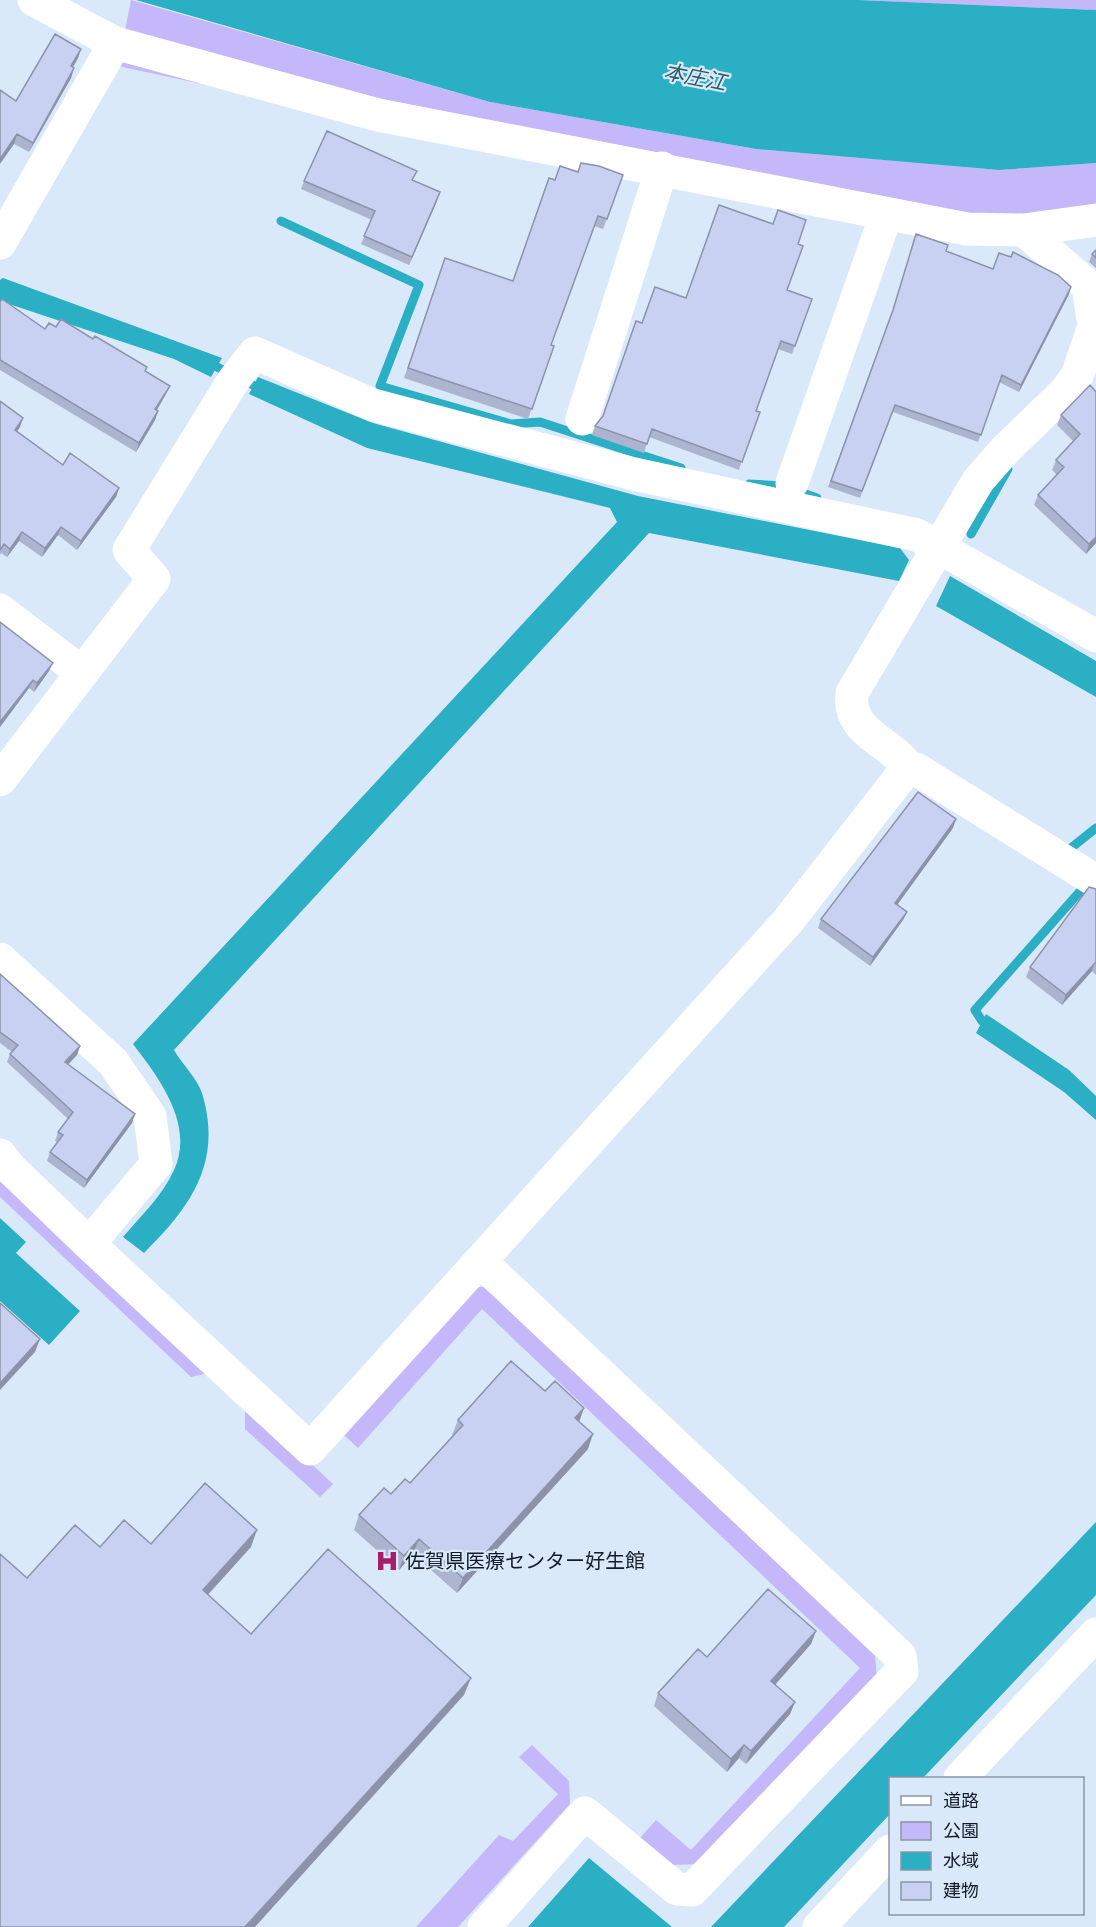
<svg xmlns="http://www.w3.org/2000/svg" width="1096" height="1927" viewBox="0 0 1096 1927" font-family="Helvetica,'Noto Sans JP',sans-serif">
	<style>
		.green { fill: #c4b7fa }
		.water { fill: #2bafc4 }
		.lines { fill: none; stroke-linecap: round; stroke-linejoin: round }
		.stream { stroke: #2bafc4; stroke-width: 9 }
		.minor { stroke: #fff; stroke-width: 33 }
		.wall { fill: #acb4cf }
		.shaded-wall { fill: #8c92a9 }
		.building { fill: #c8d1f1; stroke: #8c92a9; stroke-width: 1.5 }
		.labels { text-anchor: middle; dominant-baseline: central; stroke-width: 4.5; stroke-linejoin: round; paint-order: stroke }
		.poi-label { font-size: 20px; fill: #131c26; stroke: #dae9fa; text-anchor: start }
		.water-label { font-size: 21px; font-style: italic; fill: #2b5e68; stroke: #dae9fa }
	</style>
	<rect width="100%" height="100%" fill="#dae9fa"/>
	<path class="green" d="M131,0L490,102L756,149L999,170L1096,163V230L997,244L318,109L118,66Z
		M857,0H1096V10Z
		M0,1170L212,1372L191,1377L0,1197Z
		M473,1287H487L875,1656L877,1679L701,1864L673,1865L640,1838L656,1820L691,1850L860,1668L482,1309L358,1448L343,1434Z
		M245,1402L333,1484L320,1497L245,1429Z
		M532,1745L569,1781L570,1804L458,1927H416L499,1835L513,1841L558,1794L519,1757Z"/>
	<path class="water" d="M136,0H857L1096,10V163L999,170L756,149L490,102Z
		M3,278L222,358L211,377L174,359L0,301V280Z
		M258,377L373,423L638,496L900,548L909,560L899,581L649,533L174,1050C182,1064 197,1078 202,1093C223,1162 191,1207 144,1253L123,1237C140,1217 163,1195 174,1170C195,1125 159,1078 133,1044L617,522L610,508L367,448L249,394Z
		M950,576L1096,661V697L936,606Z
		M986,1014L1069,1070L1096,1096V1120L1064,1092L976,1033Z
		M0,1218L26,1242L16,1253L80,1311L49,1345L0,1301Z
		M1096,1522V1595L923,1778H890V1814L784,1927H711Z
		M589,1858L672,1927H528Z"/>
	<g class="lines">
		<path class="stream" d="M281,221L419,285L380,386L511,424L540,422L681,468
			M217,367L253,385
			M749,484L783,486L817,498
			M971,534L1008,469
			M1071,848L1096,828
			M990,1027L982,1021L975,1010L1083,888"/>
		<path class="minor" d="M34,0L115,43L378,115L967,229L1024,230L1096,220
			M1024,230L1088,286L1094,326L1077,376L1066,391L1004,451L978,481L852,693C847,733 888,739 908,767L916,769L1096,881
			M0,243L115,43
			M582,419L662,168
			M792,483L886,215
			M0,610L81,672
			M0,780L154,579L129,550L233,381L255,353L373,405L634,474L917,535L1096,636
			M0,959L113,1062L150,1116L156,1164L89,1244
			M0,1155L11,1169L89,1244L310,1449L788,921L908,767
			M480,1261L900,1656L902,1671L692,1890L677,1889L585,1813L484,1927
			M960,1778L1096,1634
			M819,1927L890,1851"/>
	</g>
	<path class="wall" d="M81,49L78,58L73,67L74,68L71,78L29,152L14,144L16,101Z
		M578,172L623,175L603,229L594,226L551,345L554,346L528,419L404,378L445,258L513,281Z
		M304,181H413L437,201L409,265L361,244L372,220L301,189Z
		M798,244L787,290L812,299L792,354L778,349L756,411L739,470L649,437L644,453L592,435L595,426L603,416L642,322Z
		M1096,250V268L1089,262L1092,254Z
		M946,251L993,269L1069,294L1019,392L999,382L978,442L893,412L860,498L828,487L890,317Z
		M0,302L45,329L56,327L93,339L147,367L145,371L166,394L157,410L158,411L155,420L136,452L0,370Z
		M1096,392V543L1086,554L1034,505L1038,495L1057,475L1052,470L1056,460L1073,441L1057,425L1061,415Z
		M0,401L20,427L17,431L63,465L119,488L116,497L77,550L58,535L42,557L19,541L7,557L1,553L0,555Z
		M0,622L49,671L34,692L29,688L0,727Z
		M953,828L897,905L907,912L903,920L870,966L818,928L821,919Z
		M1096,889V975L1092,971L1062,1005L1026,977L1030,967Z
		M0,974L80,1046L77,1055L68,1064L132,1123L84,1188L47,1161L50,1152L58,1142L55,1141L58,1132L68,1119L7,1062L10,1054L12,1052L0,1043Z
		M545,1391L584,1408L579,1422L588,1449L457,1593L413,1554L399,1570L354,1530L359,1515L391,1494L410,1483L453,1435H452L458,1420Z
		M816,1631L811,1644L775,1684L795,1702L790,1714L746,1764L739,1758L727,1772L654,1706L658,1693L707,1657Z"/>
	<path class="shaded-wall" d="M81,49L78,58L68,76L71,66Z
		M74,68L71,78L29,152L33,143Z
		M17,134L14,144L0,164V159Z
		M440,192L437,201L409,265L412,257Z
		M1071,287L1069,294L1019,392L1021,385Z
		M170,386L166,394L152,418L155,409Z
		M158,411L155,420L136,452L139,443Z
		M23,418L20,427L12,438L15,430Z
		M119,488L116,497L77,550L81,541Z
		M61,527L58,535L42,557L45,548Z
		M22,532L19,541L7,557L10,549Z
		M1096,537V543L1086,554L1089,544Z
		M53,663L49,671L34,692L37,683Z
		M33,680L29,688L0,727V722Z
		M956,819L953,828L892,912L895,903Z
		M907,912L903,920L870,966L873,957Z
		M1095,961L1092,971L1062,1005L1066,995Z
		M80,1046L77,1055L62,1071L65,1062Z
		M135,1114L132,1123L84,1188L87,1180Z
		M40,1339L35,1352L0,1390V1383Z
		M584,1408L579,1422L575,1418Z
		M593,1434L588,1449L457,1593L463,1578Z
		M257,1530L251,1547L196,1608L203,1590Z
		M419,1539L413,1554L399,1570L404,1556Z
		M816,1631L811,1644L767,1694L771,1681Z
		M471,1678L464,1695L255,1927H245Z
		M795,1702L790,1714L746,1764L751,1751Z
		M744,1745L739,1758L727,1772L731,1759Z"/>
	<path class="building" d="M55,34L81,49L71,66L74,68L33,143L17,134L0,159V90L16,101Z
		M327,131L417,171L412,180L440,192L412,257L364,236L375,211L304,181Z
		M581,163L599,166L623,175L607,219L598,216L551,345L554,346L532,409L408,368L445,258L513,281L549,178L555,180L560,166L578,172Z
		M719,205L773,224L778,210L806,220L798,244L803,246L787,290L812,299L795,346L781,341L756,411L760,412L742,462L652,429L647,444L595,426L603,416L636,321L642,323L655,287L686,298Z
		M916,234L948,245L946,251L993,269L999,253L1011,257L1013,252L1058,275L1071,287L1021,385L1002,375L981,435L895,405L862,491L831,481L893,310Z
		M1096,250V258L1092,254Z
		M2,299L45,329L49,323L56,327L61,319L93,339L95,336L147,367L145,371L170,386L155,409L158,411L139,443L0,360V302Z
		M1090,385L1096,392V537L1089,544L1038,495L1064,467L1056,460L1080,434L1061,415Z
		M0,401L23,418L15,430L63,465L70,453L119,488L81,541L61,527L45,548L22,532L10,549L4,544L0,550Z
		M0,622L53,663L37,683L33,680L0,722Z
		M918,792L956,819L895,903L907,912L873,957L821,919Z
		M1089,887L1096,889V962L1066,995L1030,967Z
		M0,974L80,1046L65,1062L135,1114L87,1180L50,1152L63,1135L58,1132L73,1112L10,1054L18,1045L0,1032Z
		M0,1303L40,1339L0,1383Z
		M511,1361L545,1391L555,1381L584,1408L575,1418L593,1434L463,1578L419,1539L404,1556L359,1515L384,1488L391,1494L405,1479L410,1483L463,1425L458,1420Z
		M205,1483L257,1530L203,1590L251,1634L328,1549L471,1678L245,1927H0V1554L27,1578L75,1525L100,1547L124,1520L151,1544Z
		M768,1589L816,1631L771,1681L795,1702L751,1751L744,1745L731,1759L658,1693L698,1649L707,1657Z"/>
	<defs>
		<g id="hospital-bare" transform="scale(1.8)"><path d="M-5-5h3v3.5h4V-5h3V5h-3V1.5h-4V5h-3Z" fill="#a61e66" stroke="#dae9fa" stroke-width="2.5" paint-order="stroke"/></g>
	</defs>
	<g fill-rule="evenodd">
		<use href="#hospital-bare" x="387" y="1561"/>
	</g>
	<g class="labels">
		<g class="poi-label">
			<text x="405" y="1561">佐賀県医療センター好生館</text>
		</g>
		<g class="water-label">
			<text transform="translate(695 77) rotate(11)">本庄江</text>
		</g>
	</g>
	<rect x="889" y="1777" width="195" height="138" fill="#dae9fa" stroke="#8a97a5" stroke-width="1.5"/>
	<rect x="901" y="1796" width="30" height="9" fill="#ffffff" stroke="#8a97a5" stroke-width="1.5"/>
	<text x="943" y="1807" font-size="18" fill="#131c26">道路</text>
	<rect x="901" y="1822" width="30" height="18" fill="#c4b7fa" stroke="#8a97a5" stroke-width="1.5"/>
	<text x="943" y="1837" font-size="18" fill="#131c26">公園</text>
	<rect x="901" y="1852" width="30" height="18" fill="#2bafc4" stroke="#8a97a5" stroke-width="1.5"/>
	<text x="943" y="1867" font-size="18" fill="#131c26">水域</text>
	<rect x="901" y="1882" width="30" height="18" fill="#c8d1f1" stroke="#8a97a5" stroke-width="1.5"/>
	<text x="943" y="1897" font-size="18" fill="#131c26">建物</text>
</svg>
